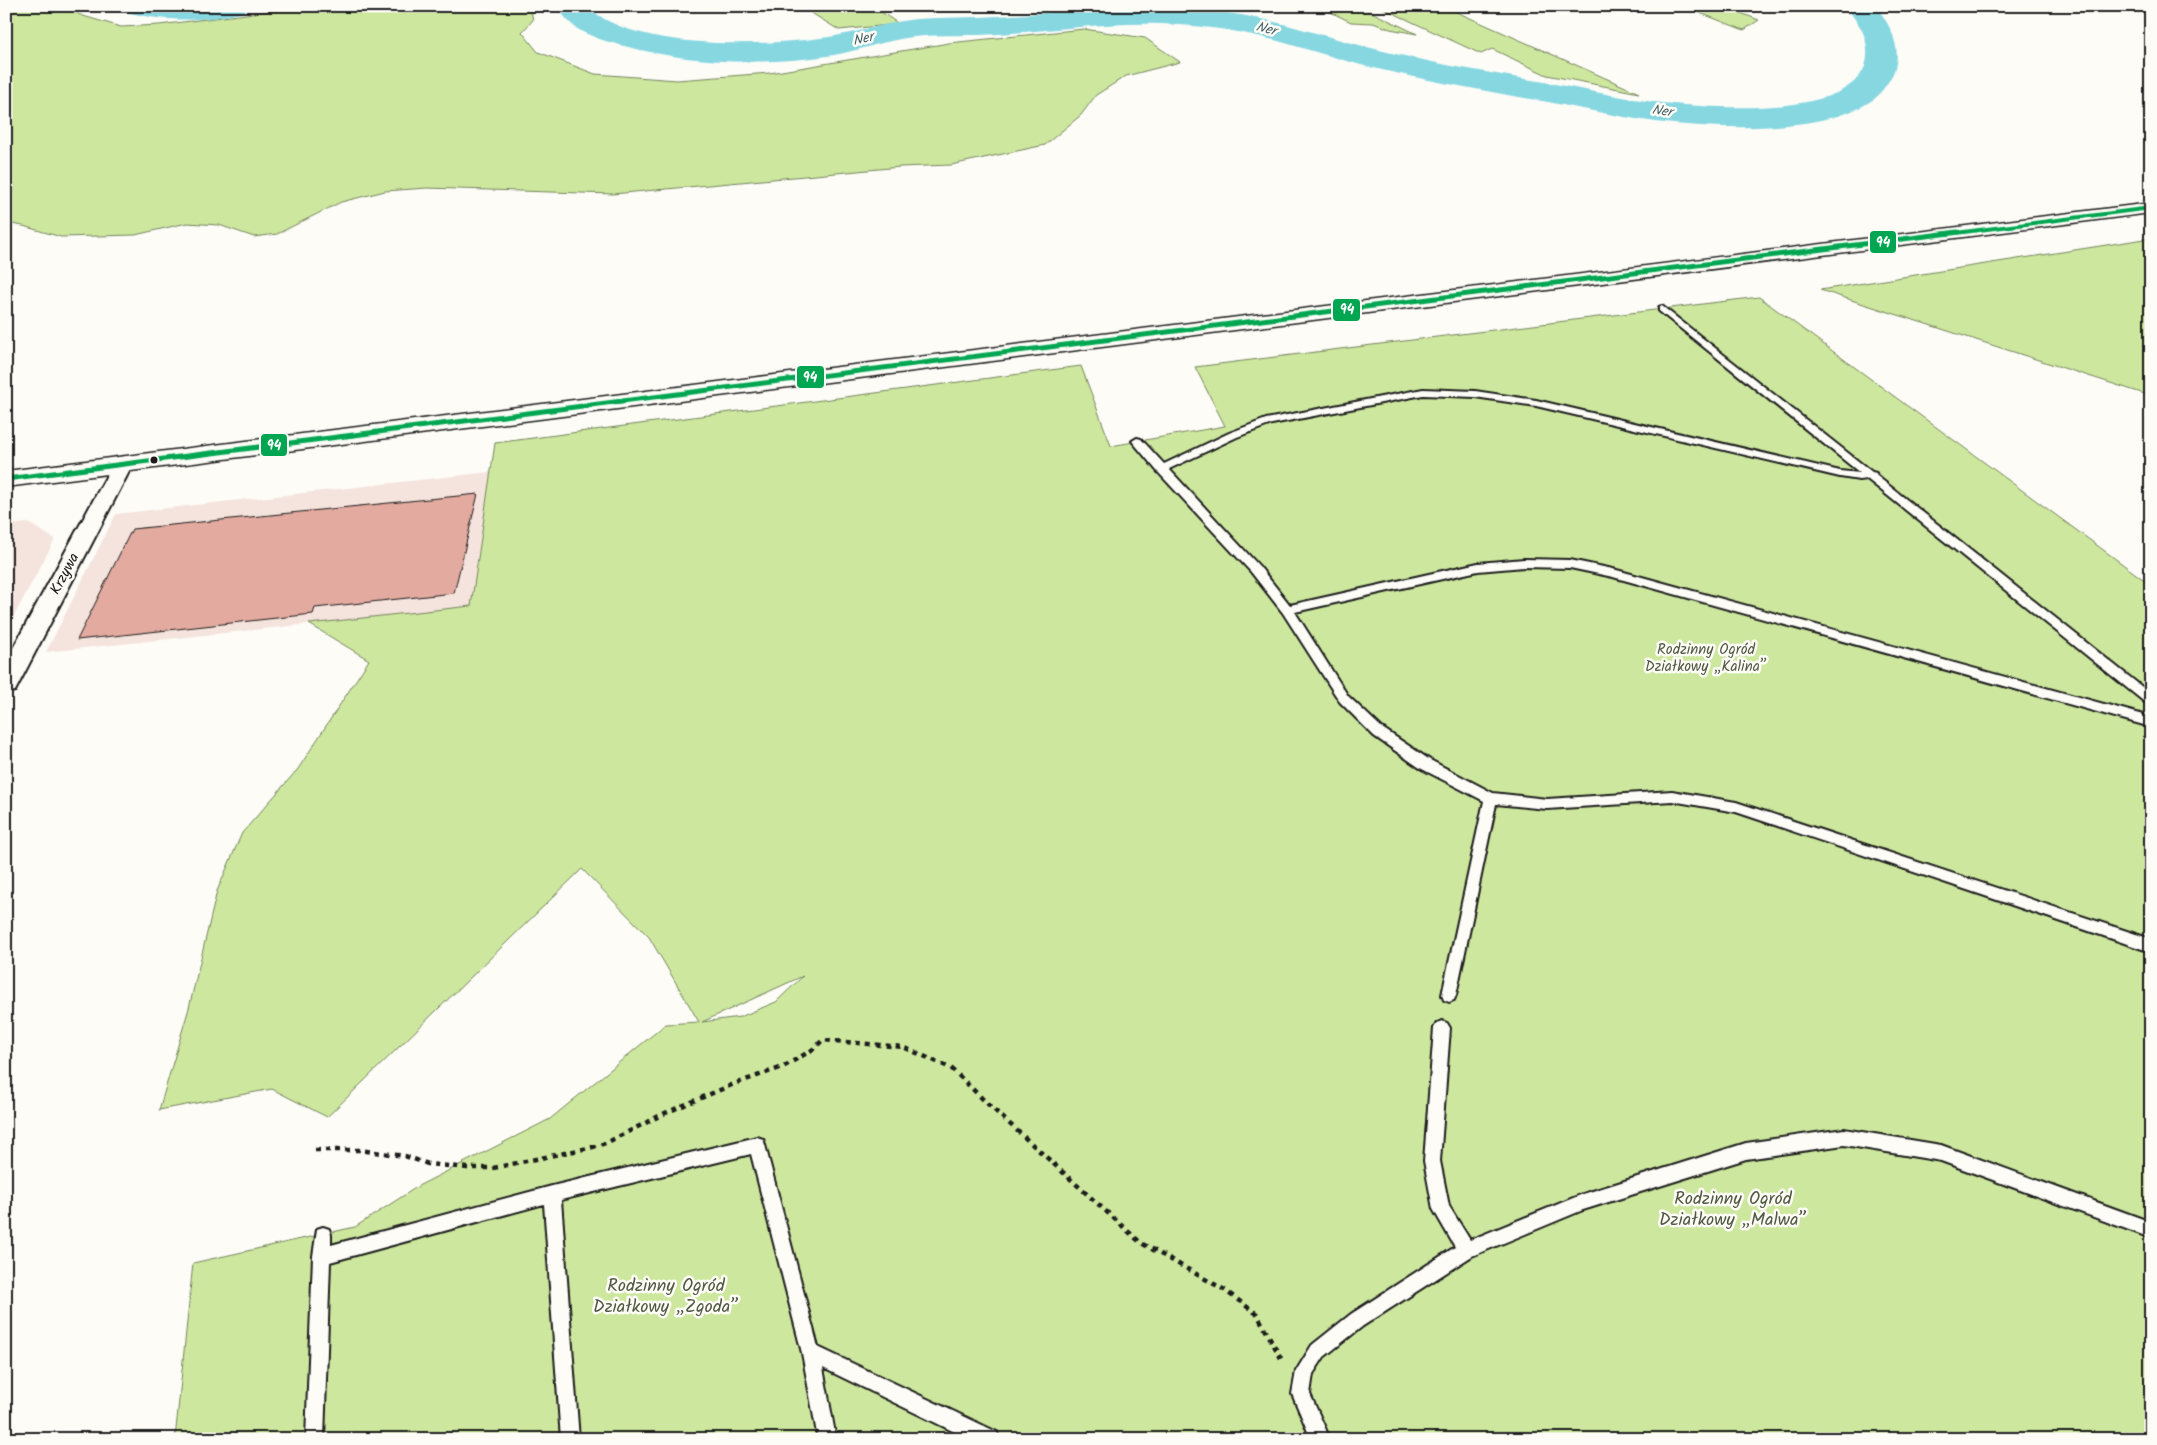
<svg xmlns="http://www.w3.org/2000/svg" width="2157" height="1445" viewBox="0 0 2157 1445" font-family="Kalam,sans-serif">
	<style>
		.built { fill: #f5e3dd }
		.green { fill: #cde89e; stroke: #74825d; fill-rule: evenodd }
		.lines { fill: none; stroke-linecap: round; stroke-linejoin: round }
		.river { fill: #87d7e1; fill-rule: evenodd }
		.building { fill: #e3aa9f; stroke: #1c1c1c }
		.lane-casing { stroke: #1c1c1c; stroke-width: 4 }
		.street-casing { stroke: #1c1c1c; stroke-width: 4 }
		.secondary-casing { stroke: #1c1c1c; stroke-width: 3 }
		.path { stroke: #1c1c1c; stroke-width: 4.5; stroke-dasharray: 5 5; stroke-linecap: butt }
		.lane { fill: #fdfcf7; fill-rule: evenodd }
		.street { fill: #fdfcf7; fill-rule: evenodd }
		.secondary { fill: #fdfcf7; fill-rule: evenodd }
		.bus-1-far1-casing { stroke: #fdfcf7; stroke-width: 6 }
		.bus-1-casing { stroke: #fdfcf7; stroke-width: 8 }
		.bus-1-far1 { stroke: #00a651; stroke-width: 4 }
		.bus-1 { stroke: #00a651; stroke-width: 5 }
		.bus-dot { fill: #1c1c1c; stroke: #fdfcf7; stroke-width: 2 }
		.labels { text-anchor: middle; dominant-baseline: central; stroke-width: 5; stroke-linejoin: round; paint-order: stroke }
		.far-water-label { font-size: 14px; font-style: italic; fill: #415d61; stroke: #fdfcf7 }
		.street-label { font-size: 15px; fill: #1c1c1c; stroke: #fdfcf7 }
		.park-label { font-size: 15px; fill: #515943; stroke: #fdfcf7 }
		.near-park-label { font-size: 18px; fill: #515943; stroke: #fdfcf7 }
		.line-badge { stroke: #fdfcf7; stroke-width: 2 }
		.badge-label { font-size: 14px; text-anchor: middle; font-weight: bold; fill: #fff }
	</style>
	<rect width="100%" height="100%" fill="#fdfcf7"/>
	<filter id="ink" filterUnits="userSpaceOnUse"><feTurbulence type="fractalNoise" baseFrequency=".02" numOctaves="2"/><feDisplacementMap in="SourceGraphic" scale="10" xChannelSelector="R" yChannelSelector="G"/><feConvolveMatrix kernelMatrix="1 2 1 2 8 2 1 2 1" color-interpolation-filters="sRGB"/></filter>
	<g filter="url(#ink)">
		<path class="built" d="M499,471L478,606L46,652L116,514Z
			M28,523L55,539L6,631V525Z"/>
		<path class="green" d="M6,6H61L83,16L121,27L159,25L310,6H530L533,20L522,32L538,52L595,74L677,80L770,73L949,43L1084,29L1145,38L1180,62L1126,76L1096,95L1081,115L1045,145L951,165L900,167L613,194L427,188L385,191L341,202L277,234L254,237L219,225L187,223L135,235L61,237L23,226L6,223Z
			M800,6H872L899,24L839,30Z
			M1318,6H1359L1417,34L1390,29L1373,23L1351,22Z
			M1378,6H1443L1639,93L1547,75L1492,49L1481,54Z
			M1682,6H1722L1759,20L1744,30Z
			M2151,238V396L1820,290Z
			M1759,297L2151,585V1439H175L193,1263L355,1227L420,1185L550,1119L666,1024L699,1022L649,937L582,869L327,1117L272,1089L159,1110L189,1008L217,891L242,833L298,769L369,660L309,624L471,606L495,443L1081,366L1111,446L1225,426L1195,367ZM803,976L776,1002L740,1017L702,1022Z"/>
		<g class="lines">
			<path class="river" d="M122,6H248L244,12C206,22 164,22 126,12Z
				M557,6H587C634,53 774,46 835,36C863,31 888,22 916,19C944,17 972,18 999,16C1080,11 1154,1 1234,14C1282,21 1328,38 1375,49C1431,63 1488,73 1545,82C1581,89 1617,97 1654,102C1700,107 1894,127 1864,35C1860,24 1852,16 1846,6H1876C1894,30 1907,58 1886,85C1882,91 1877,98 1871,101C1823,134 1712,129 1656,122C1619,117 1584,109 1548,102C1485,91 1423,80 1361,65C1323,55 1287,42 1248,34C1220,28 1190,25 1161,24C1107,22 1054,30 1000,34C971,36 942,34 913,37C886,40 861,50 834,55C764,66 693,64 624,46C608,42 590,37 576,28C568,22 562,14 557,6Z"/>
		</g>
		<path class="building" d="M478,494L454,593L315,608L313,614L77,640L132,529Z"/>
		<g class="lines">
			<g class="lane-casing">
				<path id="lane" d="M1662,306L1872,472L1876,473L1877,476L2151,694V706L2147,704L1867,479L1859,480L1840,477L1536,406L1475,397L1423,395L1272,424L1237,437L1169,469L1259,566L1290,605L1478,563L1524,559L1570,560L1613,569L2151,717V727L1613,577L1570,568L1524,567L1478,571L1295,612L1348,696L1382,728L1430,760L1493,793L1547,799L1672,791L1736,802L2151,939V952L1736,812L1672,801L1547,809L1496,804L1456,995L1454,1000L1449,1002L1444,1000L1442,995L1484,801L1420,768L1374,736L1340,702L1283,613L1251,572L1157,471L1132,441L1137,438L1141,439L1164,464L1229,433L1266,419L1423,389L1475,391L1536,400L1840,471L1860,473L1659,311V307Z
					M1442,1021L1447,1023L1450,1028L1440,1161L1449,1206L1470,1240L1583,1194L1746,1143L1844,1129L1941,1145L2151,1222V1238L1941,1161L1844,1145L1746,1159L1583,1210L1472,1256L1363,1326L1324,1357L1313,1374L1310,1394L1330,1439H1311L1292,1394L1296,1371L1312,1345L1351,1314L1455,1247L1433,1209L1424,1161L1434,1028L1437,1023Z
					M757,1137L763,1139L765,1145L818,1347L997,1432L999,1439H969L823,1368L836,1439H818L802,1353L751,1154L561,1200L579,1439H561L544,1204L330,1262L324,1439H306L313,1256L317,1229L323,1227L329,1229L331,1235V1245L552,1186Z"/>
			</g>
			<g class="street-casing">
				<path id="street" d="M123,457L130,459L133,464L15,691L6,693V661L113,464L116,459Z"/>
			</g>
			<g class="secondary-casing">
				<path id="secondary" d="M2151,203V213L6,487V471Z"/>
			</g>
			<path class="path" d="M315,1150H359L405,1156L428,1164L467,1168H493L593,1147L606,1143L663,1114L734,1084L783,1067L812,1050L823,1040L903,1047L951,1068L991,1107L1141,1243L1223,1289L1257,1314L1283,1362"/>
			<use href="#lane" class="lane"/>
			<use href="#street" class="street"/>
			<use href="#secondary" class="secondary"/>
			<g class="bus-1-far1-casing">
				<path id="bus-1-far1" d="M1948,234L2151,208"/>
			</g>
			<g class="bus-1-casing">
				<path id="bus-1" d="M6,479L1958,232"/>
			</g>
			<use href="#bus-1-far1" class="bus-1-far1"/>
			<use href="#bus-1" class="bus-1"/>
		</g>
	</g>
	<circle class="bus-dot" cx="154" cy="460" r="4.5"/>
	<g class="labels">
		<g class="far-water-label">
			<text transform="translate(1266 29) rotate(13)">Ner</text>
			<text transform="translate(863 39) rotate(-14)">Ner</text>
			<text transform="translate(1662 111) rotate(7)">Ner</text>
		</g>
		<g class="street-label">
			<text transform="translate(65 574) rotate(-62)">Krzywa</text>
		</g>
		<g class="park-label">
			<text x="1706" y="650">Rodzinny Ogród<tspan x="1706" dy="17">Działkowy „Kalina”</tspan></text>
		</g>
		<g class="near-park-label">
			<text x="1733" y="1199">Rodzinny Ogród<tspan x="1733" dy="21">Działkowy „Malwa”</tspan></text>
			<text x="666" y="1286">Rodzinny Ogród<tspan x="666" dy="21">Działkowy „Zgoda”</tspan></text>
		</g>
	</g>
	<g class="line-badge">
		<rect x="1869" y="230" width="28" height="24" rx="5" fill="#00a651"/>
		<rect x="1332" y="298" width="29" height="24" rx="5" fill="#00a651"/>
		<rect x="796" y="365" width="29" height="24" rx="5" fill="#00a651"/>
		<rect x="260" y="433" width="28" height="24" rx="5" fill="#00a651"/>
	</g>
	<g class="badge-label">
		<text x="1883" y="247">94</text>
		<text x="1347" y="314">94</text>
		<text x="810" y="382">94</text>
		<text x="274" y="450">94</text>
	</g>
	<rect width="2157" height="1445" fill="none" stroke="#fdfcf7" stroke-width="25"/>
	<rect x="12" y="12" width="2132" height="1420" fill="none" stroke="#1c1c1c" stroke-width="2" filter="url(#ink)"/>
</svg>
